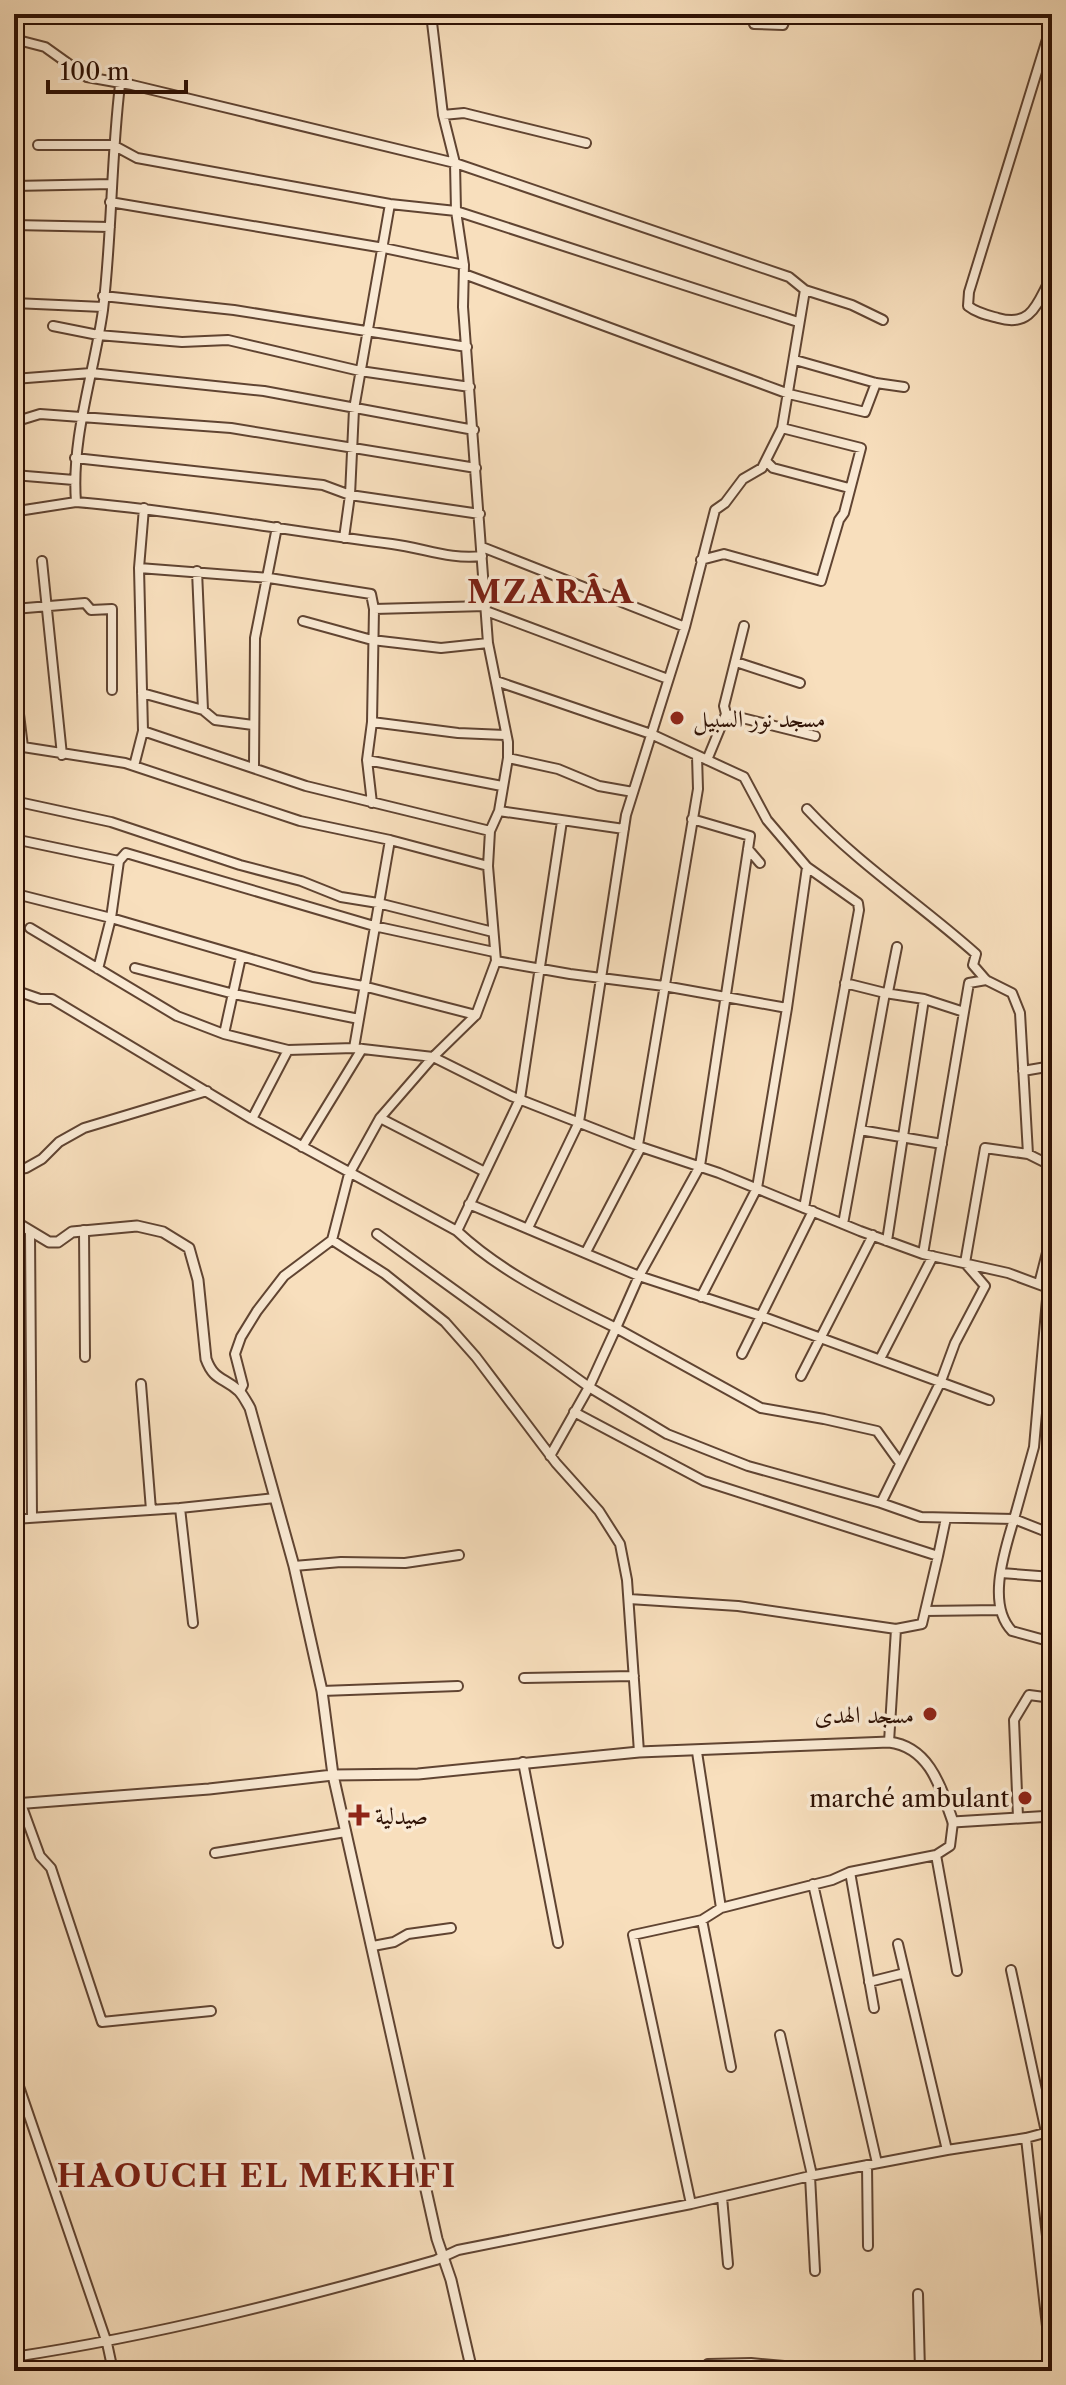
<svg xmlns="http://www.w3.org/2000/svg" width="1066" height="2385" viewBox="0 0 1066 2385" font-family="'Libre Caslon Text',Amiri,serif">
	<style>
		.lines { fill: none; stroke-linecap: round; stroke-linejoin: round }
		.minor-casing { stroke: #604432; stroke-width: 12 }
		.tertiary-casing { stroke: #604432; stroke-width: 13 }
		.minor { stroke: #faead4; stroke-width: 8 }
		.tertiary { stroke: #faead4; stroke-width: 9 }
		.poi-dot { fill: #8f2418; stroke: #faead4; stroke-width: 3 }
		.labels { text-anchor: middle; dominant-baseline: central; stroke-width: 7; stroke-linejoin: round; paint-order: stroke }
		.poi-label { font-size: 24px; fill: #2e1104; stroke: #faead4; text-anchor: start }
		.district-label { font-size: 32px; font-weight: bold; letter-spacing: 2px; fill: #7a1f14; stroke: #faead4 }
	</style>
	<rect width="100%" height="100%" fill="#f8dfbd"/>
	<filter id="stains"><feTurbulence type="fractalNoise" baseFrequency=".0025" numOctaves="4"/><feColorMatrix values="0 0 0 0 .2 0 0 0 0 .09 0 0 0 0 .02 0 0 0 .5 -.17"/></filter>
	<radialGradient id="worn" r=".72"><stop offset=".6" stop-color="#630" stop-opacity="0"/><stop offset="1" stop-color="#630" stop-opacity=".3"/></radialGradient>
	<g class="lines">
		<g class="minor-casing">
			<path id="minor" d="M751,14L754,24L783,25L787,14
				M1052,23L969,292L968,306C977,313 987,315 998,318C1033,328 1037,302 1052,276
				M14,39L45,47L87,77L132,85L455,163L789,277L805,290L782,428L762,468L743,479L725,503L715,510L685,627L626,815L579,1122L528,1228
				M120,85C111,159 112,235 103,310C94,374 71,437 76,502C182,511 287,531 392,544C424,548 450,560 482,556
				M443,115L464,113L586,143
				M38,145H113L137,158L390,204L456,211L798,322
				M14,186L112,184
				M110,202L384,248L464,265
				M14,225L110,227
				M464,274L789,394L865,412L876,383
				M805,290L852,305L883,320
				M103,296L234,310L467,347
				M14,303L103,307
				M53,326L98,335L182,342L228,340L360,371L470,387
				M795,360L876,383L904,387
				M14,379L91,373L264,391L474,430
				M14,422L40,414L231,428L476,468
				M75,458L323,485L350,495L480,514
				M767,462L773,468L849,488
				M14,475L74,480
				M18,522V511L76,502
				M344,538L350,495L354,409L390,204
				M482,547L685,627
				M701,560L724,554L821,581L839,520L844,513L861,448L782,428
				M42,561L62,755
				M139,568L269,578L371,594L374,609L486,606
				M197,571L203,710
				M14,609L85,603L91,610L112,609V690
				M486,611L668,679
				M303,621L372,640L441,648L488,643
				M736,662L800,683
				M14,673L23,747L125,763L300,821L390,840L488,866
				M496,681L651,734L744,777L767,820L807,867L858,903L859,910L804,1208
				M142,693L203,710L215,720L253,725
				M726,714L815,736
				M372,722L458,733L505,735
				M143,731L306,786L490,831
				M508,758L558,769L599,786L633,792
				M367,760L502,786
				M707,760L726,714L724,706L744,626
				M134,766L143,731L139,568L144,508
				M254,766L255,638L277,527
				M14,801L111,822L240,865L301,881L341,897L378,903L493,932
				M372,803L367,760L372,722L374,609
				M807,809C858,864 920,904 976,954L973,965L986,980L1012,993L1020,1013L1028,1154L985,1148L965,1263L985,1286L955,1343L941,1381L881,1503L921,1517L1014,1519L1034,1447L1048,1288
				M499,811L624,829
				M692,819L750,836L700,1166L639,1276L616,1328L761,1408L824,1419L877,1431L900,1463
				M14,839L119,861
				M748,849L760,863
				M24,896L111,918L313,977L363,986L476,1015
				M30,928L177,1016L224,1034L288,1050L354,1048L433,1057L511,1096L641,1147L719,1173L860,1231L923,1254L1008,1273L1051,1289
				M496,961L570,974L664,986L787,1008
				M135,968L234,994L359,1019
				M98,969L111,918L119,861L126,853L374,926L494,952
				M845,983L885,993
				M14,990L40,999H52L252,1119L457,1231C503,1274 560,1300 616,1328L589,1387L550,1456
				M888,992L897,947
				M964,1012L969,983L986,980
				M224,1034L241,957
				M354,1048L390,840
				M1023,1071L1052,1066
				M380,1118L485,1172
				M252,1119L288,1050
				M860,1130L942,1144
				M638,1145L698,789L697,756
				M302,1147L362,1049
				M1028,1154L1052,1166
				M14,1170L26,1168L42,1159L59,1142L84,1128L207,1091
				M469,1204L639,1276L761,1316L989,1400
				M843,1224L885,993L924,999L887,1241
				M84,1230L85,1357
				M457,1231L520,1099L562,821
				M30,1233L32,1517
				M377,1234L589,1387L667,1434L748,1466L881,1503
				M332,1240L385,1274L445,1322L476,1357L556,1463L599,1511L620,1544L627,1580L639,1752
				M586,1252L641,1147
				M923,1254L964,1012L924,999
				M1039,1284L1052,1233
				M701,1297L757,1188L787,1008L807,867
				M742,1354L813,1211
				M880,1359L933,1256
				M801,1376L873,1235
				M141,1384L151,1510
				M240,1391L243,1385L235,1354L241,1337L257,1311L284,1276L332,1240L349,1174L380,1118L433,1057L476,1015L496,961L488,866L490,831L499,811L508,758V742L488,643L463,307L464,265L456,211L455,163L443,115L431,14
				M574,1412L704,1481L938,1556L946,1518
				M180,1508L193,1623
				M14,1519L180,1508L275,1498
				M1052,1534L1014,1519C1005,1550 986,1604 1012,1631L1052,1642
				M294,1566L341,1562L405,1563L459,1555
				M1001,1573L1052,1577
				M629,1599L738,1606L896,1629
				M925,1611L1000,1610
				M524,1678L634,1676
				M322,1691L458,1686
				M889,1742L896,1629L922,1624L938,1556
				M697,1752L721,1908
				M523,1762L558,1943
				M21,1804L40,1856L51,1868L102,2022L211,2011
				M1018,1817L1014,1720L1029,1695L1052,1698
				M215,1853L346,1832
				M936,1855L957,1971
				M850,1872L874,2008
				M813,1884L877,2163
				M702,1920L731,2067
				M898,1944L947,2150
				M373,1946L394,1942L408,1934L451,1928
				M1011,1970L1046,2132
				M869,1982L905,1973
				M780,2035L812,2175
				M14,2072L107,2343L113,2371
				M1026,2138L1052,2371
				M867,2165L868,2246
				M810,2176L815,2271
				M722,2197L728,2264
				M691,2204L633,1935L702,1920L721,1908L832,1880L850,1872L936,1855L950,1846L953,1822
				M918,2294L920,2371
				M14,2357C158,2335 296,2300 436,2260L458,2250L691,2204L810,2176L947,2150L1026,2138L1052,2131
				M705,2371L708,2364L751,2363L841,2371"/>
		</g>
		<g class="tertiary-casing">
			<path id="tertiary" d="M14,1221L49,1242H58L72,1232L137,1226L163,1232L189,1248L198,1280L206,1359C214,1381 224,1377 239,1391C243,1395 247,1403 250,1408L294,1566L322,1691L333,1775L437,2239L451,2280L472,2371
				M14,1804L209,1789L333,1775L418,1774L639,1752L889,1742C930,1747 941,1788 953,1822L1052,1816"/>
		</g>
		<use href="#minor" class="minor"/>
		<use href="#tertiary" class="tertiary"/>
	</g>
	<g class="poi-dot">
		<circle cx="677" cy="718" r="8"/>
		<circle cx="930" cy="1714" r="8"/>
		<circle cx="1025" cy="1798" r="8"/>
		<path d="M355 1803h8v8h8v8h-8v8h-8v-8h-8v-8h8z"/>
	</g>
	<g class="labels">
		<g class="poi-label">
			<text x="693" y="718">مسجد نور السبيل</text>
			<text x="914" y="1714" text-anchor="end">مسجد الهدى</text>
			<text x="1009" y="1798" text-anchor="end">marché ambulant</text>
			<text x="375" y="1815">صيدلية</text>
		</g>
		<g class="district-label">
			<text x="551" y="591">MZARÂA</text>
			<text x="257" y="2175">HAOUCH EL MEKHFI</text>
		</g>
	</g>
	<rect width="1066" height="2385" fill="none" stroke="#f8dfbd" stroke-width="48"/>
	<rect x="16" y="16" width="1034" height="2353" fill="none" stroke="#2e1104" stroke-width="4"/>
	<rect x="24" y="24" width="1018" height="2337" fill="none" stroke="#2e1104" stroke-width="2"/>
	<path d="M48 80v12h138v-12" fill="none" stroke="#2e1104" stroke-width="4"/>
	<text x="60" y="80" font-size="24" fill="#2e1104" stroke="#faead4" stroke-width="6" paint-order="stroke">100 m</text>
	<rect width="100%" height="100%" filter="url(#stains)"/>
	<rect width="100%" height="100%" fill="url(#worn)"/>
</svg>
